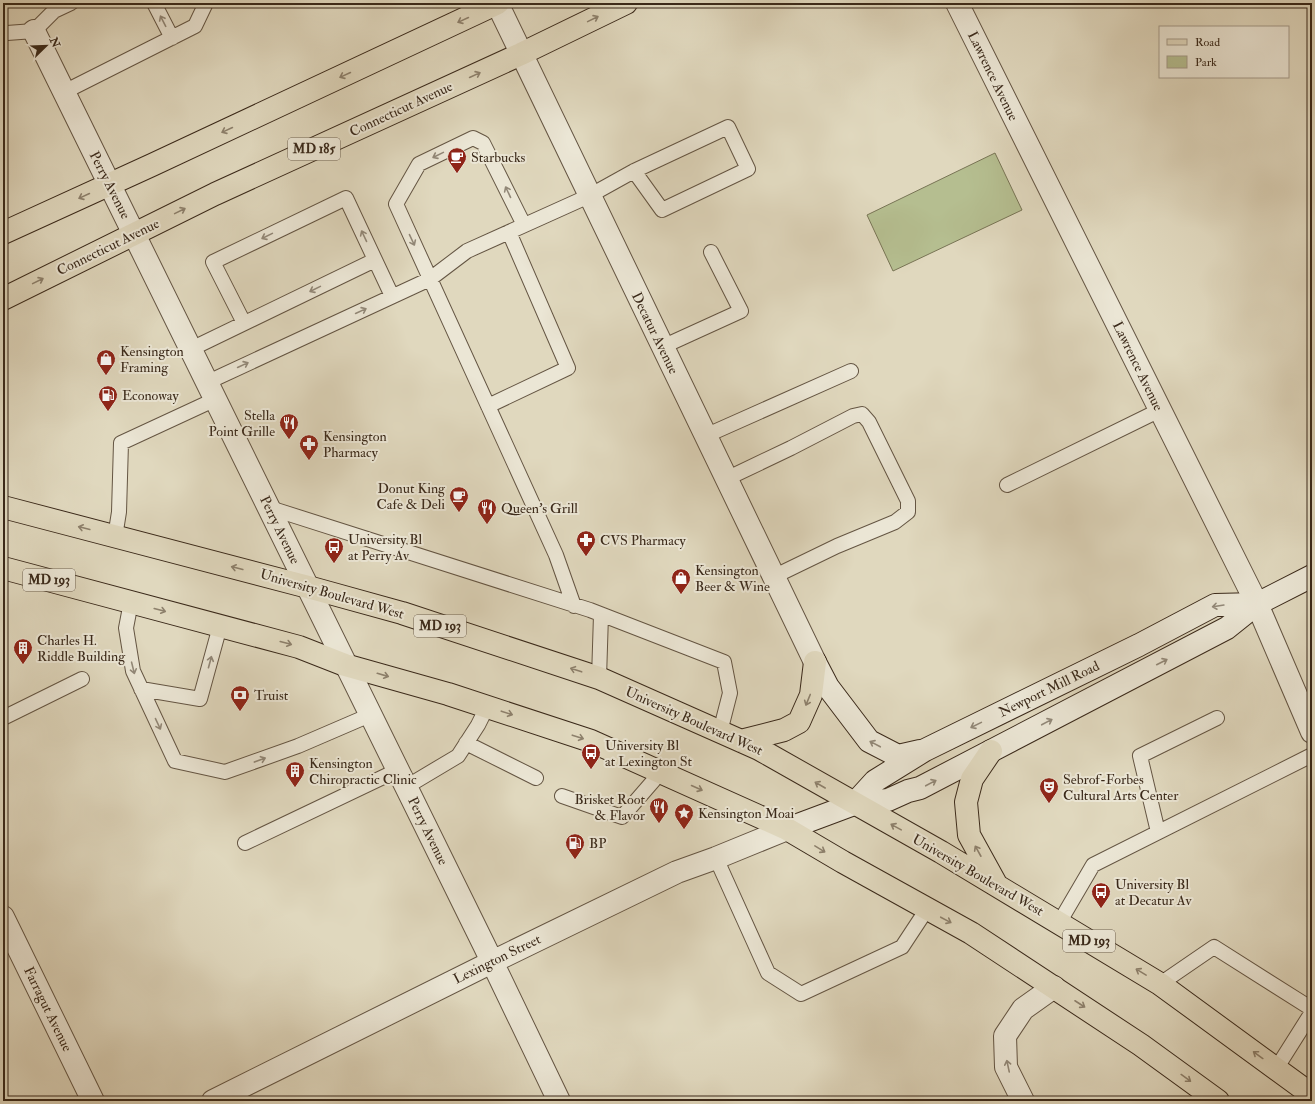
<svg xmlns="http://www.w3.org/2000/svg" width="1315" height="1104" viewBox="0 0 1315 1104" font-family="'IM FELL Double Pica',serif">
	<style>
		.green { fill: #b5be90; stroke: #787455 }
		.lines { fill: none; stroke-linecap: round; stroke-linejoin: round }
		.lane-casing { stroke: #645543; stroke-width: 16 }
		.street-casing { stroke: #645543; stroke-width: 24 }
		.secondary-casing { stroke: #3a291a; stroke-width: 24 }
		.primary-casing { stroke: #3a291a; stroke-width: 24 }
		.lane { stroke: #ebe6d5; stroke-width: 14 }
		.street { stroke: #ebe6d5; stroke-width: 22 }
		.secondary { stroke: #ebe6d5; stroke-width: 22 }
		.primary { stroke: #e0d8be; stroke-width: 22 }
		.oneway { stroke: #8d806c }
		.oneway2 { stroke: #928878 }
		.labels { text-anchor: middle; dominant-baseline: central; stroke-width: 4; stroke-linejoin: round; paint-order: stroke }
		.shield { fill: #ebe6d5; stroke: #6f6252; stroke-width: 1 }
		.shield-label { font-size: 13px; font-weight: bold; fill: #3a291a }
		.street-label { font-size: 14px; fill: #3a291a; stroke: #ebe6d5 }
		.poi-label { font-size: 14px; fill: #3a291a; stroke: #ebe6d5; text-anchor: start }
	</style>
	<rect width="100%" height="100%" fill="#e0d8be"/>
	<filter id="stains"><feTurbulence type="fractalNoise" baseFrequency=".005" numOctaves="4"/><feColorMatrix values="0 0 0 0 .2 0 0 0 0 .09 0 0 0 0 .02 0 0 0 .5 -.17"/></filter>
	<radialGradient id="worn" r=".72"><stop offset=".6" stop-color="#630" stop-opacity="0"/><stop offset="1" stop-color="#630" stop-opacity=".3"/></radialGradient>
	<path class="green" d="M995,153L1022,210L893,271L867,215Z"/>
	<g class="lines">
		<g class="lane-casing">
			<path id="lane" d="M154,3L172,38
				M3,34L7,33L34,31L54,11L71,3
				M64,92L195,26L206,3
				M524,225L483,143L473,138L419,164L396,204L556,555L574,606
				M244,323L213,262L346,198L392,296
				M662,347L741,311L711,252
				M191,349L375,260
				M208,382L430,279L467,251L589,196L634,171L728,127L748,169L662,210L634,171
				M488,406L568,368L509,232
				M705,436L851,371
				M726,479L791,448L853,416L862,414L869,422L908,501V512L895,522L837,546L773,577
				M1007,485L1160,410
				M270,508L590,610L724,662L730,693L720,732
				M115,537L119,512L121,443L216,399
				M131,602L126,628L133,671L175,761L225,772L298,746L370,715
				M599,678L601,615
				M141,689L200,699L220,626
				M3,718L82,679
				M466,743L536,778
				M406,787L458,756L478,725L487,707
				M562,796L622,817L661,772
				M1158,832L1140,756L1217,718
				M245,843L398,770
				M716,858L768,973L801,994L902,947L927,909
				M1059,923L1093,865L1312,755
				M1160,984L1214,947L1312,1009
				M1276,1069L1312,1012"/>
		</g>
		<g class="street-casing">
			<path id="street" d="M497,3L815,662
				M957,3L1257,604L1312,732
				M34,31L484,945L559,1101
				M3,917L93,1101
				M213,1101L492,962L677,872L716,858L787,829
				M1023,1101L1006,1067L1005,1036L1023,1009L1054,987"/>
		</g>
		<g class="secondary-casing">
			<path id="secondary" d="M815,662L828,687L869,741L898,756L920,751
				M854,804L875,781L925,750L1139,645L1215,605L1257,604
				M787,829L854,804L888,800L908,791L920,788L1227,628L1257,604L1312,576"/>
		</g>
		<g class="primary-casing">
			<path id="primary" d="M3,233L152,165L498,3
				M3,299L215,194L521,54L626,3
				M3,507L308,587L402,613L599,678L741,741L759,749L941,852L1160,984L1312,1095
				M3,568L299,647L345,665L448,694L591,741L787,829L843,862L971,933L1141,1045L1218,1101
				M741,741L784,730L799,722L811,695L815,662
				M991,751L972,779L966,802L969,835L996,884"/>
		</g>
		<use href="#lane" class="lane"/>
		<use href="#street" class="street"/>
		<use href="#secondary" class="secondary"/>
		<use href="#primary" class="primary"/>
	</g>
	<defs><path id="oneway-shaft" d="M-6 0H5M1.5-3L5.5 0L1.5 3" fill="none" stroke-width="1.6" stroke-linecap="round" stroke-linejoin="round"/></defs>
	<g class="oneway">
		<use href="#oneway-shaft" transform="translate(593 19) rotate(-26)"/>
		<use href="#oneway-shaft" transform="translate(463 20) rotate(155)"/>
		<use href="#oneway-shaft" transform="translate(345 75) rotate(155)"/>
		<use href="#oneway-shaft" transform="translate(475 75) rotate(-25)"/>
		<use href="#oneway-shaft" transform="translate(227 130) rotate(155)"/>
		<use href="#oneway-shaft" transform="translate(84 196) rotate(155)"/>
		<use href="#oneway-shaft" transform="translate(180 211) rotate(-26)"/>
		<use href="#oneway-shaft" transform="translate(38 281) rotate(-26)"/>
		<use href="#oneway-shaft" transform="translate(84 528) rotate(-166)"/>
		<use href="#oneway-shaft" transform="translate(237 568) rotate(-166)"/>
		<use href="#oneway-shaft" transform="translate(160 610) rotate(15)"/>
		<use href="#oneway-shaft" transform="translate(286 643) rotate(15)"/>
		<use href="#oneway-shaft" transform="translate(576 670) rotate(-162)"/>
		<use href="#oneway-shaft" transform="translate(383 675) rotate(16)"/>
		<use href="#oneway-shaft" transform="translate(808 700) rotate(112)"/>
		<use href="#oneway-shaft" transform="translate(507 713) rotate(18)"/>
		<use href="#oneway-shaft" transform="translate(578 737) rotate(18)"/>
		<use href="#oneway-shaft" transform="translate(820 785) rotate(-150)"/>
		<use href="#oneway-shaft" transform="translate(697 788) rotate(24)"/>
		<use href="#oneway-shaft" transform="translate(896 827) rotate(-151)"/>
		<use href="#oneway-shaft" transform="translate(820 849) rotate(31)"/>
		<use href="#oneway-shaft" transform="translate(978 851) rotate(-119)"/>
		<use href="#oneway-shaft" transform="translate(946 920) rotate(28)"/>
		<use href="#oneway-shaft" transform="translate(1141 972) rotate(-149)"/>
		<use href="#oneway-shaft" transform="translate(1080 1004) rotate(33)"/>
		<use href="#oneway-shaft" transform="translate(1258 1055) rotate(-144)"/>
		<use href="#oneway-shaft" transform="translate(1186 1078) rotate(36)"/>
	</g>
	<g class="oneway2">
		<use href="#oneway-shaft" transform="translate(163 21) rotate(-117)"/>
		<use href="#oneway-shaft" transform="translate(438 155) rotate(154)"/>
		<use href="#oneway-shaft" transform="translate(508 192) rotate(-115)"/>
		<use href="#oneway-shaft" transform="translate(267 236) rotate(154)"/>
		<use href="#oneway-shaft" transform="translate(364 236) rotate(-115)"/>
		<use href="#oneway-shaft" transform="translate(412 240) rotate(65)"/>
		<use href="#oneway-shaft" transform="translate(315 289) rotate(154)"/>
		<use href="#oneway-shaft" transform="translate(361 311) rotate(-25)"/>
		<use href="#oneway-shaft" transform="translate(243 365) rotate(-25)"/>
		<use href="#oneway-shaft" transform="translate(1218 606) rotate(171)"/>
		<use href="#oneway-shaft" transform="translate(210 662) rotate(-75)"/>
		<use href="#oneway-shaft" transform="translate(1162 662) rotate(-27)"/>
		<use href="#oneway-shaft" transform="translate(133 668) rotate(76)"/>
		<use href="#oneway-shaft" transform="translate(1047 722) rotate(-28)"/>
		<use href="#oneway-shaft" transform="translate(158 724) rotate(65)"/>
		<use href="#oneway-shaft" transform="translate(976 725) rotate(154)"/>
		<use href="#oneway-shaft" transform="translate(875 744) rotate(-152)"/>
		<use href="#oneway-shaft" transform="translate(260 760) rotate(-20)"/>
		<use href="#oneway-shaft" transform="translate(931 783) rotate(-28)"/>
		<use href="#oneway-shaft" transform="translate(1008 1066) rotate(-102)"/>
	</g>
	<defs>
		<g id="cafe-pin" transform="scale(1)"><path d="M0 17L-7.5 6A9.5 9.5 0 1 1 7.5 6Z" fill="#8f2418" stroke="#ebe6d5"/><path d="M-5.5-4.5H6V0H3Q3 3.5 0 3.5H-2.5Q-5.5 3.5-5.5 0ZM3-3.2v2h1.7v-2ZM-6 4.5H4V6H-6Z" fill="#fff"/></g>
		<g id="shop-pin" transform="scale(1)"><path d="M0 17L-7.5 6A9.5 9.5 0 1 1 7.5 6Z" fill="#8f2418" stroke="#ebe6d5"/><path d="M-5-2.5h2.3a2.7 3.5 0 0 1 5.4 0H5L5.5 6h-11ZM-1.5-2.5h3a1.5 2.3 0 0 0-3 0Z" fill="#fff"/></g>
		<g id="fuel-pin" transform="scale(1)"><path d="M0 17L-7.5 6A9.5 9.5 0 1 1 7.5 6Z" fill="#8f2418" stroke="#ebe6d5"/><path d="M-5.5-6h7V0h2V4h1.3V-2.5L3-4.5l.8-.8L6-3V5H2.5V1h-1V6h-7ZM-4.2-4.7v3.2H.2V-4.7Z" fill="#fff"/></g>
		<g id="restaurant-pin" transform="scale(1)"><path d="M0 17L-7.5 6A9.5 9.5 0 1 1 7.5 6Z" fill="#8f2418" stroke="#ebe6d5"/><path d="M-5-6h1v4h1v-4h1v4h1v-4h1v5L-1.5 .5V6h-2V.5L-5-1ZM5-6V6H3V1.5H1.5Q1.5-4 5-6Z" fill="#fff"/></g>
		<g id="pharmacy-pin" transform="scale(1)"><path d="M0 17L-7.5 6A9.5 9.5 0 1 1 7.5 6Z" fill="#8f2418" stroke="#ebe6d5"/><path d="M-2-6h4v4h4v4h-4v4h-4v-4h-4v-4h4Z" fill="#fff"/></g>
		<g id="bus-pin" transform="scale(1)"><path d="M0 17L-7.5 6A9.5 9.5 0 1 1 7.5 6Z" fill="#8f2418" stroke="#ebe6d5"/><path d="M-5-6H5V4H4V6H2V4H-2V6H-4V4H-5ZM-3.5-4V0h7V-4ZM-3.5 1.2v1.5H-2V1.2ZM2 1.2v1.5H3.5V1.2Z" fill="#fff"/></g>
		<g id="building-pin" transform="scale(1)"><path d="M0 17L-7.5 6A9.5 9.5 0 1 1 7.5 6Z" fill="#8f2418" stroke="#ebe6d5"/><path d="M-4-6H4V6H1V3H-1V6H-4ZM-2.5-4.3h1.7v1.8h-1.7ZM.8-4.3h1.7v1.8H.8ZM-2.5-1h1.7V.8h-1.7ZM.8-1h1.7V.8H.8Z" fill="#fff"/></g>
		<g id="bank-pin" transform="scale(1)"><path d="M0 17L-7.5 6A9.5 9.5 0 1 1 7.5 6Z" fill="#8f2418" stroke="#ebe6d5"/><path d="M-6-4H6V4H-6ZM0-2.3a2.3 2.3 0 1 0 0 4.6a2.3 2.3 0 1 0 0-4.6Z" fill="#fff"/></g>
		<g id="theatre-pin" transform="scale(1)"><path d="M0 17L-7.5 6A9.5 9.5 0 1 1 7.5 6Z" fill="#8f2418" stroke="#ebe6d5"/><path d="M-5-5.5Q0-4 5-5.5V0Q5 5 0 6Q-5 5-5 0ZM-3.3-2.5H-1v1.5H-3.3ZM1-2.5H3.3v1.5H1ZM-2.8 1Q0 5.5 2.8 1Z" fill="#fff"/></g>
		<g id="sight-pin" transform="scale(1)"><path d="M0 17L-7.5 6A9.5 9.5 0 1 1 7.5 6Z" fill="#8f2418" stroke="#ebe6d5"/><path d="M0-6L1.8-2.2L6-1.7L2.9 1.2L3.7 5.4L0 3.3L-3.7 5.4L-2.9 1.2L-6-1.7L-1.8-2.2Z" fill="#fff"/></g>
	</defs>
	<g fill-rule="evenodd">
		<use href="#cafe-pin" x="457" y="157"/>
		<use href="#shop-pin" x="106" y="359"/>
		<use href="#fuel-pin" x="108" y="395"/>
		<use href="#restaurant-pin" x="289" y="423"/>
		<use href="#pharmacy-pin" x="309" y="444"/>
		<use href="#cafe-pin" x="459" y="496"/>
		<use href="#restaurant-pin" x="487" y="508"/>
		<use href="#pharmacy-pin" x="586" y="540"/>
		<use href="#bus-pin" x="334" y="547"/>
		<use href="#shop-pin" x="681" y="578"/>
		<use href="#building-pin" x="23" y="648"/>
		<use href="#bank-pin" x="240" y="695"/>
		<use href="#bus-pin" x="591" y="753"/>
		<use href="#building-pin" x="295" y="771"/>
		<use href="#theatre-pin" x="1049" y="787"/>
		<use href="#restaurant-pin" x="659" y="807"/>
		<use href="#sight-pin" x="684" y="813"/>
		<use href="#fuel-pin" x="575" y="843"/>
		<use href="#bus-pin" x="1101" y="892"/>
	</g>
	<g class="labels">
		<g class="shield">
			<rect x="288" y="138" width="52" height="22" rx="3"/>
			<rect x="23" y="569" width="52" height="22" rx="3"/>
			<rect x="414" y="615" width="52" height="22" rx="3"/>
			<rect x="1063" y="930" width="52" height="22" rx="3"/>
		</g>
		<g class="shield-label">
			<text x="314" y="149">MD 185</text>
			<text x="49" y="580">MD 193</text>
			<text x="440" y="626">MD 193</text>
			<text x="1089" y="941">MD 193</text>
		</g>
		<g class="street-label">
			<text transform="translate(993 76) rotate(64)">Lawrence Avenue</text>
			<text transform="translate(401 109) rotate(-25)">Connecticut Avenue</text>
			<text transform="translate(110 185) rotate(63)">Perry Avenue</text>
			<text transform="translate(108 247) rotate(-26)">Connecticut Avenue</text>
			<text transform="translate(655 333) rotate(64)">Decatur Avenue</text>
			<text transform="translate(1138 366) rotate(64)">Lawrence Avenue</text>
			<text transform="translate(280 530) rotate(64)">Perry Avenue</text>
			<text transform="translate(332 594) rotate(16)">University Boulevard West</text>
			<text transform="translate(1049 689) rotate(-26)">Newport Mill Road</text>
			<text transform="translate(694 721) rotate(24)">University Boulevard West</text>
			<text transform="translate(428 831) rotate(64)">Perry Avenue</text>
			<text transform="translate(978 875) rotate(30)">University Boulevard West</text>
			<text transform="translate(497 959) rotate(-26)">Lexington Street</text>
			<text transform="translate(48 1009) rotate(64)">Farragut Avenue</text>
		</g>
		<g class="poi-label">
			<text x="471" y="157">Starbucks</text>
			<text x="120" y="351">Kensington<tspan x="120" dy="16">Framing</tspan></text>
			<text x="122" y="395">Econoway</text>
			<text x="275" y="415" text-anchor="end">Stella<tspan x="275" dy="16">Point Grille</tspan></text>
			<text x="323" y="436">Kensington<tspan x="323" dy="16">Pharmacy</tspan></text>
			<text x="445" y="488" text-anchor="end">Donut King<tspan x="445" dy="16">Cafe &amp; Deli</tspan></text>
			<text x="501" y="508">Queen's Grill</text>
			<text x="348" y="539">University Bl<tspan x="348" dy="16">at Perry Av</tspan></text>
			<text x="600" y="540">CVS Pharmacy</text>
			<text x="695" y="570">Kensington<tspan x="695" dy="16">Beer &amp; Wine</tspan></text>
			<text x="37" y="640">Charles H.<tspan x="37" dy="16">Riddle Building</tspan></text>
			<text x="254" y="695">Truist</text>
			<text x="605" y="745">University Bl<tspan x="605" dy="16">at Lexington St</tspan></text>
			<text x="309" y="763">Kensington<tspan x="309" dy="16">Chiropractic Clinic</tspan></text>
			<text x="1063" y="779">Sebrof-Forbes<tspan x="1063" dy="16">Cultural Arts Center</tspan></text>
			<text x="645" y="799" text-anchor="end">Brisket Root<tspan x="645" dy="16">&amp; Flavor</tspan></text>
			<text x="698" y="813">Kensington Moai</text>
			<text x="589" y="843">BP</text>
			<text x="1115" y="884">University Bl<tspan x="1115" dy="16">at Decatur Av</tspan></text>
		</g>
	</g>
	<rect width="1315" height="1104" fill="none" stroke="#e0d8be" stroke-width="16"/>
	<rect x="4" y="4" width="1307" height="1096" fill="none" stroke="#3a291a" stroke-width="2"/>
	<rect x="8" y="8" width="1299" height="1088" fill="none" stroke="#3a291a"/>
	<rect x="1159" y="26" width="130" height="52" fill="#ebe6d5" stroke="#a49a8a"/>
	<rect x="1167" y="39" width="20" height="6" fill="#e0d8be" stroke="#a49a8a"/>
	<text x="1195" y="46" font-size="12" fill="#3a291a">Road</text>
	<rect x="1167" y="56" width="20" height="12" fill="#b5be90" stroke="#a49a8a"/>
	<text x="1195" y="66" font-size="12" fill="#3a291a">Park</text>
	<g transform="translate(46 46) rotate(67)" stroke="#ebe6d5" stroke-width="3" paint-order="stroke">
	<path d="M0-3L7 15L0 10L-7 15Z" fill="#3a291a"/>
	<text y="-6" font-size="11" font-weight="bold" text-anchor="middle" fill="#3a291a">N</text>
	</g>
	<rect width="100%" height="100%" filter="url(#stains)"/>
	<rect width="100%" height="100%" fill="url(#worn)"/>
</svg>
